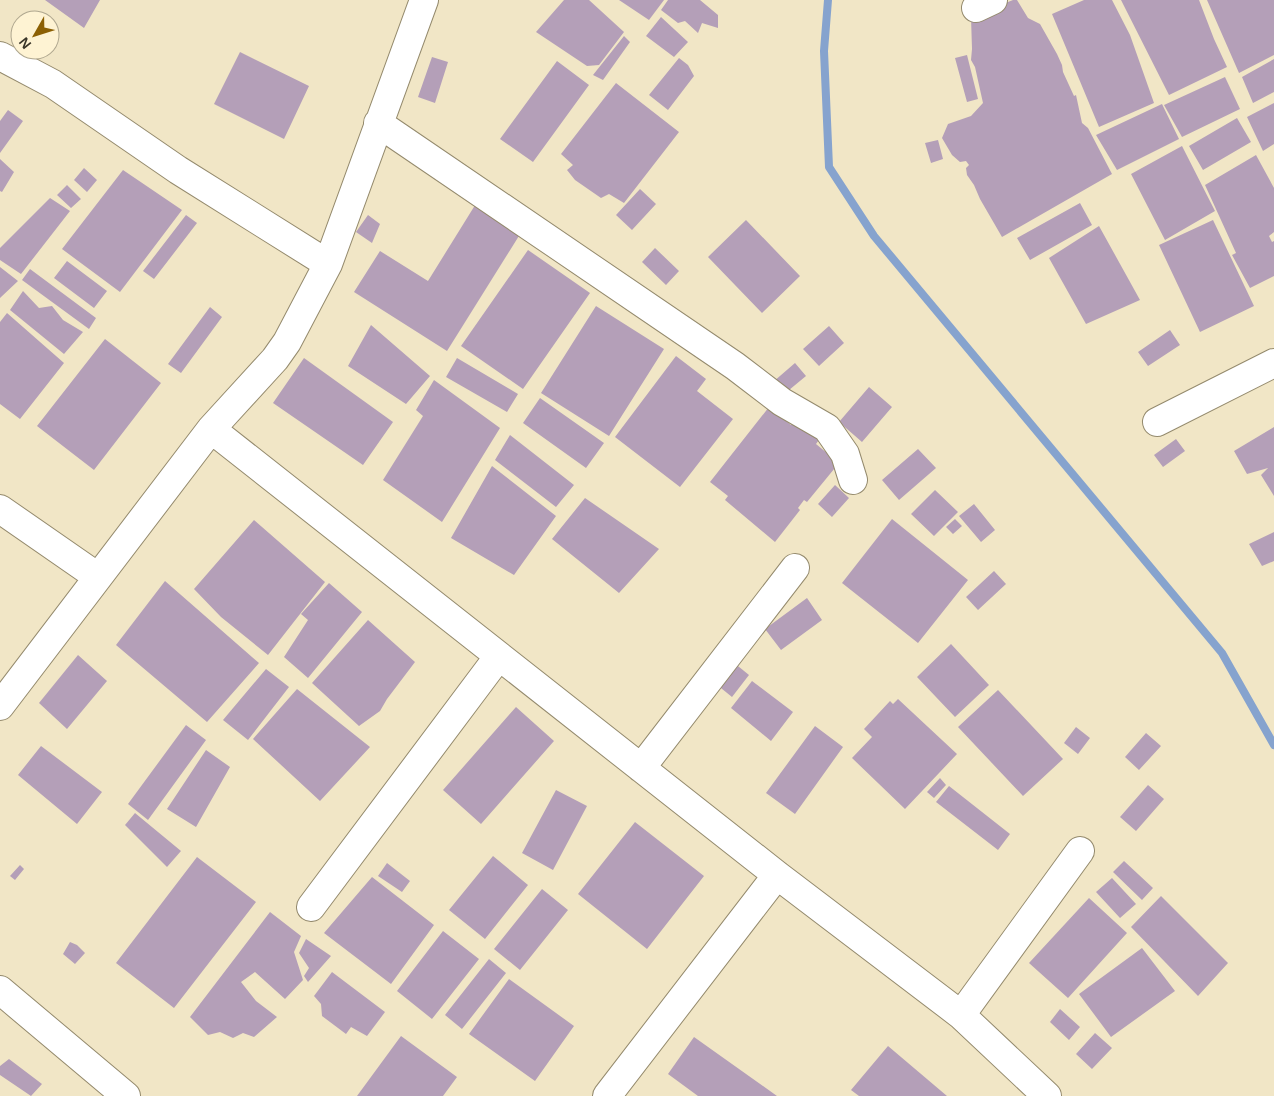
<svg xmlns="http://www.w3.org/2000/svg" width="1274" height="1096" viewBox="0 0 1274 1096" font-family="Arial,sans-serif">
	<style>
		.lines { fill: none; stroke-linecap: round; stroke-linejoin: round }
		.stream { stroke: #86a3ce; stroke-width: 8 }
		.building { fill: #b49fb8 }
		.street-casing { stroke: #948a6d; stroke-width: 30 }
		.street { stroke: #fff; stroke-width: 28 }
	</style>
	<rect width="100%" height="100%" fill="#f1e6c6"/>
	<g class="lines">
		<path class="stream" d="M828,0L824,51L829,167L874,236L1222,653L1274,745"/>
	</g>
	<path class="building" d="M45,0H100L84,28Z
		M564,0H589L624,32L599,65L587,66L536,32Z
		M619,0H664L649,20Z
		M668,0H700L718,15V28L702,23L698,33L685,21L678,23L661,10Z
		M1013,0H1017L1028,18L1040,24L1057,54L1062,65L1063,72L1074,96L1076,95L1082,123L1088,128L1112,174L1002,237L980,199L974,185L967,175L966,168L969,165L966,161L960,162L952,155L942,138L948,124L971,116L983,103L975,67L971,60L972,49L971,17Z
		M1084,0H1112L1130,35L1154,103L1099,127L1052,14Z
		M1121,0H1199L1214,39L1227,67L1169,95Z
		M1207,0H1274V55L1239,73Z
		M661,17L688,42L674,57L646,36Z
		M624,36L630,42L603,80L593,75Z
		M240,52L309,86L284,139L214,104Z
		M967,55L978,99L967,102L955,58Z
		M432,57L448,62L435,103L418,97Z
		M679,58L688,65L694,76L668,110L649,95Z
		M1274,59V92L1253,103L1242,77Z
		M557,61L589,85L533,162L500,139Z
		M1225,77L1240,109L1182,137L1164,105Z
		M616,83L679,132L624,203L609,194L601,198L575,180L567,170L573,165L561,154Z
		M1274,103V144L1263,151L1247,117Z
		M1162,104L1179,139L1117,170L1096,135Z
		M8,110L23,121L0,153V121Z
		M1237,118L1251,142L1203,170L1189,146Z
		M938,140L943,159L931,163L925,143Z
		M1182,146L1215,211L1165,240L1131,174Z
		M1256,155L1274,188V232L1269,236L1272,242L1274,241V276L1250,288L1232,255L1236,253L1205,185Z
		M0,159L14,172L2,192L0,191Z
		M84,168L97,180L87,192L74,180Z
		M123,170L182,210L120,292L62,249Z
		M67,185L81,199L71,208L57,195Z
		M640,189L656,204L632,230L616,215Z
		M50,198L70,211L21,274L0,260V248Z
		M477,202L522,231L447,351L354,292L380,251L428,281Z
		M1080,203L1092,225L1030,260L1017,238Z
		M186,215L197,223L154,279L143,271Z
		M368,215L380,224L372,243L356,232Z
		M746,220L800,276L762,313L708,257Z
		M1213,220L1254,306L1200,332L1159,245Z
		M1099,226L1140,300L1086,324L1049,258Z
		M655,248L679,271L666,285L642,262Z
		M528,250L590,293L523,389L461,346Z
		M67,261L107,291L94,308L54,278Z
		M0,267L18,281L0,298Z
		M30,269L96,318L89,329L22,280Z
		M23,291L39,308L52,306L63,320L83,332L64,354L10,310Z
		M596,306L664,349L609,436L541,393Z
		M210,307L222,317L181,373L168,364Z
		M7,313L64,363L20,419L0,404V322Z
		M371,325L430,376L406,404L348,366Z
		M829,326L844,343L819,366L803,349Z
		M1170,330L1180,345L1148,366L1138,352Z
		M105,339L161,383L94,470L37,426Z
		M676,356L706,379L697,391L733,419L680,487L615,437Z
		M304,358L393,422L363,465L273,403Z
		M457,358L518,394L507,412L446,377Z
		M795,363L806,376L783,395L773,382Z
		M434,380L500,428L442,522L383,480L423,416L416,410Z
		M869,387L892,407L862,442L839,422Z
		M540,398L604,443L586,468L523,423Z
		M769,407L791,425L797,418L821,437L816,444L839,463L807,502L804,500L798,508L800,510L775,542L725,500L728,496L710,482Z
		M1274,427V496L1261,475L1268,468L1247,474L1234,451Z
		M510,435L574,485L556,507L495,460Z
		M1176,439L1185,451L1163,467L1154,455Z
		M918,449L936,468L899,500L882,480Z
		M492,466L556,516L514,575L451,538Z
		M835,485L849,498L832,517L818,504Z
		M935,490L958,512L934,536L911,514Z
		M585,498L659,549L619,593L552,539Z
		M974,504L995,530L981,542L959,516Z
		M892,519L968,580L918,643L842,583Z
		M955,519L962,526L953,534L946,527Z
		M254,520L325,582L268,655L221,617L194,589Z
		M1274,532V561L1262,566L1249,544Z
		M994,571L1006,584L978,610L966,597Z
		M165,581L259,663L207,722L116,645Z
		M329,583L362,612L308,678L284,657L308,620L301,614Z
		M807,598L822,620L781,650L765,629Z
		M368,620L415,662L387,699L380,711L359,726L312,683Z
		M951,644L989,685L955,717L917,677Z
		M78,655L107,681L67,729L39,703Z
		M733,662L749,675L732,697L716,684Z
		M266,669L289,687L248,740L223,720Z
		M752,681L793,712L771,741L731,708Z
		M297,689L370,747L320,801L253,739Z
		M998,690L1063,759L1023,796L958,727Z
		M898,699L957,754L905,809L852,758L872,737L864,729L890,701L893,704Z
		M516,707L554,741L481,824L443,790Z
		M186,725L206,740L148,820L128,804Z
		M815,726L843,747L795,814L766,793Z
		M1076,727L1090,738L1078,754L1064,743Z
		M1146,733L1161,746L1139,770L1125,757Z
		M41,746L102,792L77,824L18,775Z
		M206,750L230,767L196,827L167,809Z
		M940,778L946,785L934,798L927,792Z
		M1148,785L1164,799L1136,831L1120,817Z
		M949,786L1010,834L998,850L936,802Z
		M556,790L587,806L553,870L522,853Z
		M135,813L181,851L167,867L125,825Z
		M635,822L704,876L647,949L578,894Z
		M493,856L528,885L485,939L449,910Z
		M197,857L256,902L174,1008L116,963Z
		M1124,861L1153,888L1142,900L1113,872Z
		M387,863L410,881L402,892L378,876Z
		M20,865L24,869L15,880L10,876Z
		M372,877L434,925L391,984L324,933Z
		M1112,878L1136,904L1120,918L1096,892Z
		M542,889L568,910L520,970L494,949Z
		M1161,896L1228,963L1198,996L1131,927Z
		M1089,898L1127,933L1068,998L1029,963Z
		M270,912L301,936L294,952L303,980L285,999L255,972L241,982L256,1001L277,1017L254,1037L243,1033L233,1038L220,1032L208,1035L190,1017Z
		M443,931L479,959L432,1019L397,991Z
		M306,939L331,956L308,982L304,976L309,968L299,953Z
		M70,942L77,945L85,953L75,964L63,954Z
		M1142,948L1175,991L1111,1037L1079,994Z
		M489,959L506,973L462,1029L445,1015Z
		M332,972L385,1012L367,1036L351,1027L346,1034L322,1016L321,1004L314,996Z
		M509,979L574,1026L535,1081L469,1034Z
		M1060,1009L1080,1027L1069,1040L1050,1022Z
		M1095,1033L1112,1048L1092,1069L1076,1054Z
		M401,1036L457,1077L443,1096H357Z
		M694,1037L777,1096H698L668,1074Z
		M888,1046L947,1096H859L851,1090Z
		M9,1059L42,1084L31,1096L0,1075V1066Z"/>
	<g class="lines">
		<g class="street-casing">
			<path id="street" d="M976,8L993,0
				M0,56L53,84L178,170L328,264
				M378,123L735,366L782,402L827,428L845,454L853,480
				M1157,422L1274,363
				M211,429L777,875L961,1015L1047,1096
				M0,509L98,577
				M0,706L211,429L275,359L287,342L328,264L424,0
				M641,768L795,568
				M311,907L499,656
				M0,990L126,1096
				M961,1015L1080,851
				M607,1096L777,875"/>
		</g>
		<use href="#street" class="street"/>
	</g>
	<g transform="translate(35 35) rotate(231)"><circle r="24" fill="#fef3d3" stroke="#afa78f"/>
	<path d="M0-4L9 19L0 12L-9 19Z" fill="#8c6003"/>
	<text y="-8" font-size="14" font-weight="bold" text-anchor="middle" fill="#393528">N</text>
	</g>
</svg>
